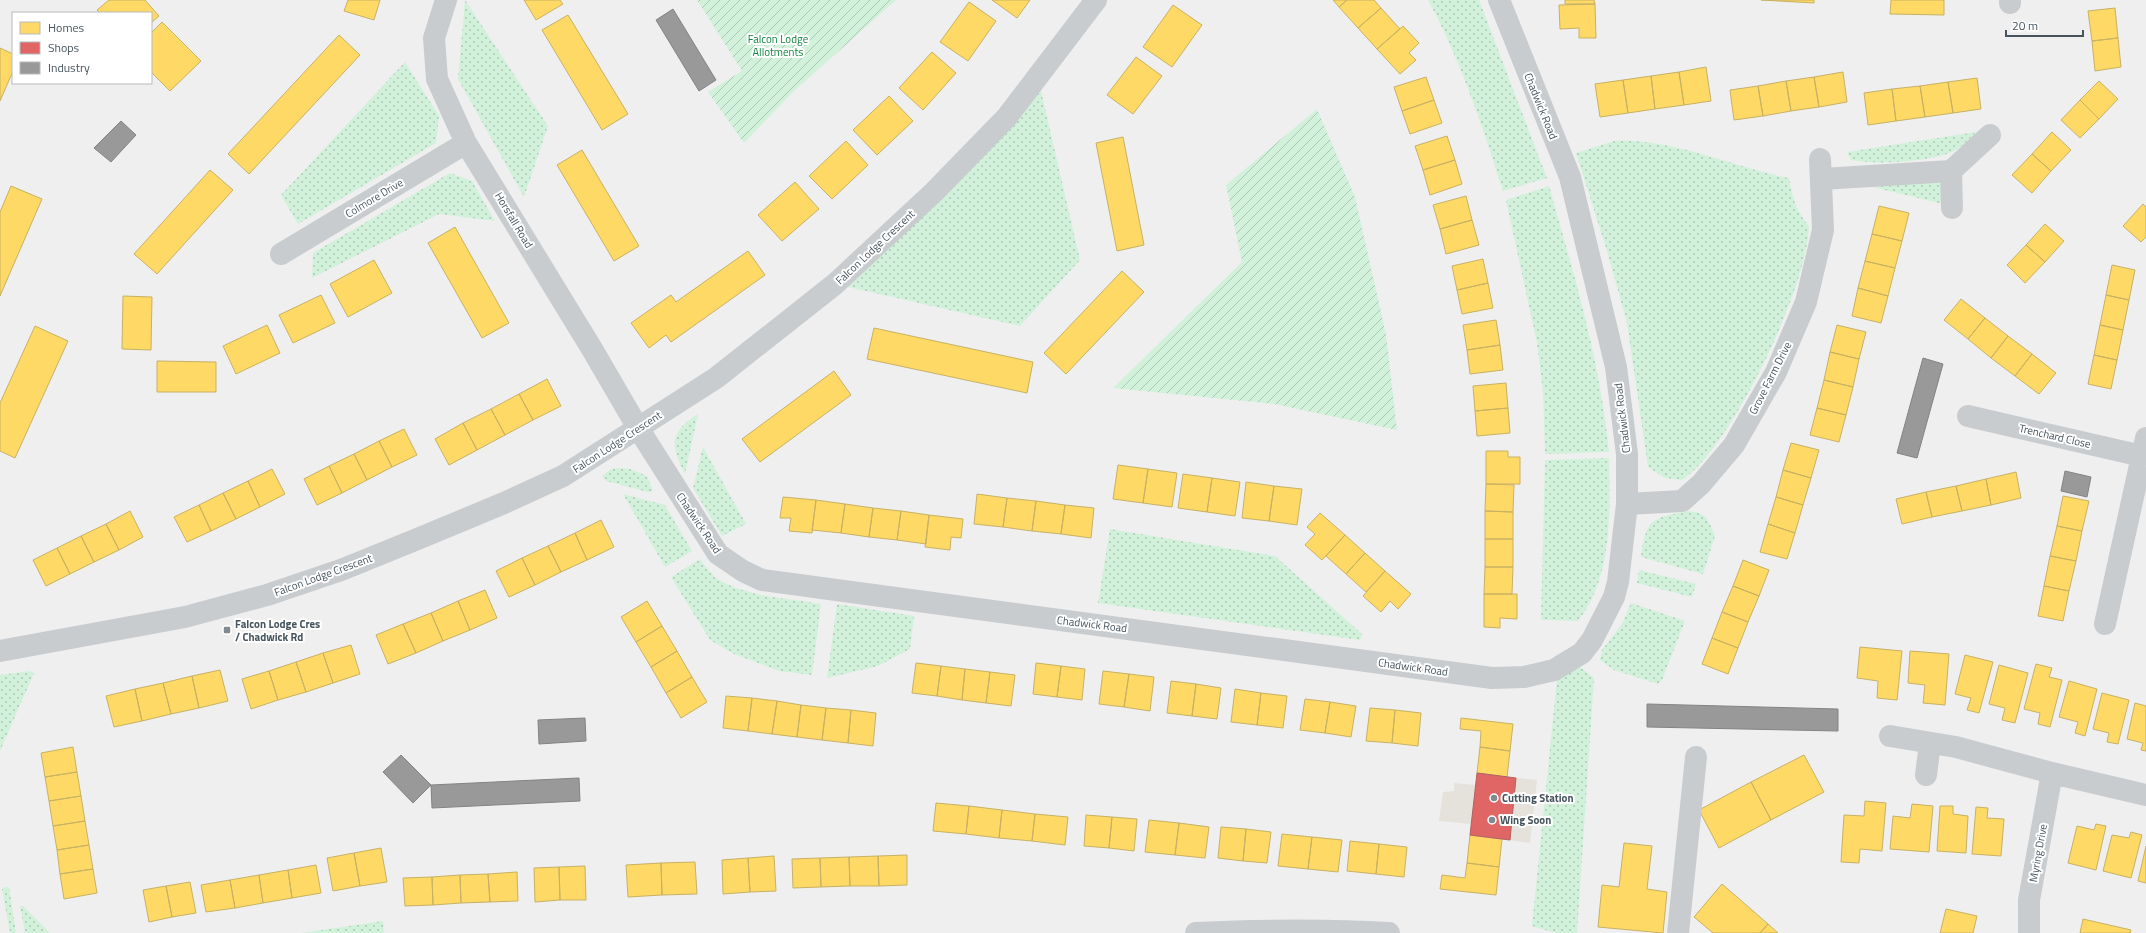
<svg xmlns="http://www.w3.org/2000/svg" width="2146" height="933" viewBox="0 0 2146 933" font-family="'Titillium Web',sans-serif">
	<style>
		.commercial { fill: #e5e2dc }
		.grass { fill: url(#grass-dots) }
		.garden { fill: url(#garden-furrows) }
		.homes { fill: #ffd966; stroke: #c7b163 }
		.shops { fill: #e06666; stroke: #b26163 }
		.industry { fill: #999; stroke: #808487 }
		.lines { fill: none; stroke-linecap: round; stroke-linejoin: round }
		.street { stroke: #c8ccce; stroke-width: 22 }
		.poi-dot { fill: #818a90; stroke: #fff; stroke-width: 1.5 }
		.labels { text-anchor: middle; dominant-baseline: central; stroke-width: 4; stroke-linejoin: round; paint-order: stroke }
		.park-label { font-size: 11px; fill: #118340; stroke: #fff }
		.street-label { font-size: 11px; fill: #45545d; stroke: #fff }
		.poi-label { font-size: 11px; font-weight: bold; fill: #45545d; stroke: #fff; text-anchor: start }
	</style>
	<defs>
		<pattern id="grass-dots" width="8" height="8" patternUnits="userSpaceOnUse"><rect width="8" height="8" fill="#d2f1db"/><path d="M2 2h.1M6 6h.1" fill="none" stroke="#acc6b5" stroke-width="1.8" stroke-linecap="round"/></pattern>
		<pattern id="garden-furrows" width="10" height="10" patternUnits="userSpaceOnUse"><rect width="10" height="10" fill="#d2f1db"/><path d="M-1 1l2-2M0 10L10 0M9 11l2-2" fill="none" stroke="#acc6b5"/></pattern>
	</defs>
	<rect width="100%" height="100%" fill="#f0efef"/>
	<path class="commercial" d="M1477,773L1537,780L1530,843L1470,835L1471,824L1439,821L1443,792L1454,791V783L1475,785Z"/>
	<path class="grass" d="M465,0L548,126L524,197L458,79Z
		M1428,0H1479L1547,178L1503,191C1482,125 1461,61 1428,0Z
		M405,62L439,116L436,143L298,224L281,195Z
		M1038,78L1080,260L1020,326L835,284Z
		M1976,132C1970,139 1961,148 1952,152C1928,162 1877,165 1851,160L1847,152Z
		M1614,141C1675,138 1731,167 1789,178C1793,199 1795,209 1809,226C1808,286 1731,448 1682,480L1665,478L1648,467L1627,323L1607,251L1576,153Z
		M450,173L472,181L495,221L439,214L312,278L313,253Z
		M1939,182L1943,187V204L1864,185Z
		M1549,186C1574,274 1600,360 1609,452L1545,454L1543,392L1537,343L1506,200Z
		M698,414L685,474C670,445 669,432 698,414Z
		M703,447L746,524L722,536L693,488Z
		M1609,458C1610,511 1613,577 1578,621L1541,620L1545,460Z
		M618,468L630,469L647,476L653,491L648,492L606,481L602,476L611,469Z
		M623,494L665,505L692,551L665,567Z
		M1689,511C1708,513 1708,520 1715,536L1703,574L1641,557C1646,518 1652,518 1689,511Z
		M1110,529L1275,556L1362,634L1360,640L1098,603Z
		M700,559C704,565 709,571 714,576C741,597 788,598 821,604L812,675L779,671L734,654L710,640L671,577Z
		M1639,570L1696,584L1692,597L1637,583Z
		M1631,603L1685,621L1662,680L1658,684L1614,670L1600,660L1602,650L1622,624Z
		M837,604L914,616L910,649L878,666L827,678Z
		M1579,666L1594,678L1577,933H1556L1532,926L1557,679Z
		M30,671L34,673L0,751V675Z
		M5,887H9L16,933H10L2,889Z
		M20,906H23L50,933H25Z
		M383,921L384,933H301Z"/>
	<path class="garden" d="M697,0H896L794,91L744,143L708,92L742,71Z
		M1317,109L1355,197L1386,334L1397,430L1274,404L1113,388L1242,262L1226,185Z"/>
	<path class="homes" d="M109,0H145L159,16L151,23V13H100L97,10Z
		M348,0H380L374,20L344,11Z
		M524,0H560L563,4L536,20Z
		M992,0H1030L1017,18Z
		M1333,0H1347L1339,7Z
		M1347,0H1374L1381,8L1358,28L1339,7Z
		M1565,0H1594L1595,4H1565Z
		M1761,0H1814V3Z
		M1891,0H1944V15L1890,14Z
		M969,2L996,21L968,61L940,42Z
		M1595,4L1596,38H1579V28L1560,29L1559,5Z
		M1173,5L1202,25L1172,67L1143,47Z
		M1381,8L1400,29L1377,49L1358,28Z
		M2115,8L2118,38L2092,41L2088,11Z
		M568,15L628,114L602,130L542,30Z
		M162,22L201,61L170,91L151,72V33Z
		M1403,26L1419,43L1409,53L1416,60L1400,74L1377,49Z
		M339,35L360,55L249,174L228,154Z
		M2118,38L2121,67L2095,71L2092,41Z
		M0,48L13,54V71L0,101Z
		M932,52L956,73L923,110L899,88Z
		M1136,57L1162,76L1133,114L1107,95Z
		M1706,67L1711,101L1684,105L1679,72Z
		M1679,72L1684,105L1655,109L1651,76Z
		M1843,72L1847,102L1819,107L1814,77Z
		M1651,76L1655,109L1628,113L1623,80Z
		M1426,77L1434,100L1402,111L1394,87Z
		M1814,77L1819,107L1791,111L1786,81Z
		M1977,78L1981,109L1953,113L1948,82Z
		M1623,80L1628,113L1600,117L1595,84Z
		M1786,81L1791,111L1763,116L1758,86Z
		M2099,81L2118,99L2099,119L2080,100Z
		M1948,82L1953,113L1925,117L1920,86Z
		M1758,86L1763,116L1734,120L1730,90Z
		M1920,86L1925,117L1896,121L1892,89Z
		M1892,89L1896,121L1868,125L1864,93Z
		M889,96L913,121L877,155L853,130Z
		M1434,100L1442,123L1410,134L1402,111Z
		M2080,100L2099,119L2080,138L2061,120Z
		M2052,132L2071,150L2051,171L2032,154Z
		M1447,136L1455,160L1423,170L1415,146Z
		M1123,137L1144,245L1117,251L1096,143Z
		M846,141L868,165L832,199L809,176Z
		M582,150L639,246L614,261L557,165Z
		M2032,154L2051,171L2032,193L2012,175Z
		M1455,160L1462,184L1430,195L1423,170Z
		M210,170L233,190L157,274L134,254Z
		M795,182L819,209L782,241L758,215Z
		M11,186L42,199L0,296V212Z
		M1466,196L1472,220L1440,229L1433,205Z
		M2143,204L2146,207V237L2141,242L2123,226Z
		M1879,206L1909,213L1902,241L1872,234Z
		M1472,220L1479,245L1446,254L1440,229Z
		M2045,224L2064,241L2045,262L2026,245Z
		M455,227L509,323L482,338L428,243Z
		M1872,234L1902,241L1895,268L1865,261Z
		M2026,245L2045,262L2025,283L2007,265Z
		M748,251L765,275L671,342L666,335L649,348L631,323L671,295L676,302Z
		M1483,259L1488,283L1457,290L1452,266Z
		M374,260L392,293L348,317L330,284Z
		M1865,261L1895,268L1888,296L1858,288Z
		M2112,265L2135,270L2129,300L2106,295Z
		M1122,271L1144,292L1066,374L1044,353Z
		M1488,283L1493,308L1462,314L1457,290Z
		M1858,288L1888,296L1881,323L1852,316Z
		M321,295L335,323L293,343L279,315Z
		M2106,295L2129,300L2123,330L2100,325Z
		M123,296L152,297L151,350L122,349Z
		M1961,299L1985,318L1968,339L1944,320Z
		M1985,318L2008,336L1991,358L1968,339Z
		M1496,320L1500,345L1467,350L1463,325Z
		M267,325L280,353L236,374L223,346Z
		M1837,325L1866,332L1859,359L1830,352Z
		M2100,325L2123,330L2117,360L2094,355Z
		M35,326L68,341L15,458L0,451V403Z
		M874,328L1033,362L1027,393L867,359Z
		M2008,336L2032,354L2015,376L1991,358Z
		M1500,345L1503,370L1470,374L1467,350Z
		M1830,352L1859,359L1853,387L1824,380Z
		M2032,354L2056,373L2039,394L2015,376Z
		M2094,355L2117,360L2111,389L2088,384Z
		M157,361L216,362V392H157Z
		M834,371L851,395L760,462L742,439Z
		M547,379L561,406L533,420L519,394Z
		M1824,380L1853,387L1846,415L1817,408Z
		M1506,383L1508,408L1475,411L1473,386Z
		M519,394L533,420L505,435L491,409Z
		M1508,408L1510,433L1477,436L1475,411Z
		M1817,408L1846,415L1839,442L1810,435Z
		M491,409L505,435L477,450L463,423Z
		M463,423L477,450L449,465L435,439Z
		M404,429L417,455L392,467L379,441Z
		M379,441L392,467L367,480L354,454Z
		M1791,443L1819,450L1811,478L1783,470Z
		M1486,451H1508V457H1520V484H1486Z
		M354,454L367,480L342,493L329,466Z
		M1118,465L1148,469L1143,503L1113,499Z
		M329,466L342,493L317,505L304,479Z
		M272,469L285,494L260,507L248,481Z
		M1148,469L1177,473L1172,507L1143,503Z
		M1783,470L1811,478L1803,505L1776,497Z
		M2016,472L2021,498L1991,505L1986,479Z
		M1183,474L1212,478L1207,512L1178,508Z
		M1212,478L1240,482L1235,516L1207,512Z
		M1986,479L1991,505L1962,511L1956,486Z
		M248,481L260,507L236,519L223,493Z
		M1246,482L1274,486L1269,521L1242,518Z
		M1486,484L1514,485L1513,512L1485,511Z
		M1274,486L1302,489L1297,525L1269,521Z
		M1956,486L1962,511L1932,517L1926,492Z
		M1926,492L1932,517L1902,524L1896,499Z
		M223,493L236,519L211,531L199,505Z
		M977,494L1007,498L1003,527L974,524Z
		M2063,496L2089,501L2082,531L2057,526Z
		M783,497L816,500L812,533L789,531L791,518H780Z
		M1776,497L1803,505L1795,533L1768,524Z
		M1007,498L1036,501L1032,531L1003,527Z
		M816,500L845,504L841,533L812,530Z
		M1036,501L1065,505L1061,534L1032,531Z
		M845,504L873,508L869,537L841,533Z
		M199,505L211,531L187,542L174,517Z
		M1065,505L1094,508L1091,538L1061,534Z
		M873,508L901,511L897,540L869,537Z
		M130,511L143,537L119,550L106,524Z
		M901,511L929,515L926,544L897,540Z
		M1485,511L1513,512V539H1485Z
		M1320,513L1345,535L1322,560L1305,545L1315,534L1307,527Z
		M929,515L963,519L961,538L951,537L950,550L925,547Z
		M601,520L614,547L587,560L575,533Z
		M106,524L119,550L94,562L81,536Z
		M1768,524L1795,533L1787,559L1760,552Z
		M2057,526L2082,531L2076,561L2050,556Z
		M575,533L587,560L561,572L548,546Z
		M1345,535L1365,553L1346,574L1326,556Z
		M81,536L94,562L70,574L57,548Z
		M1485,539H1513V567H1485Z
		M548,546L561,572L535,585L522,558Z
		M57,548L70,574L46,586L33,560Z
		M1365,553L1385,571L1366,592L1346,574Z
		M2050,556L2076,561L2069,591L2044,586Z
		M522,558L535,585L509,597L496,571Z
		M1743,560L1769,570L1759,596L1733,586Z
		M1485,567H1513L1512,594H1484Z
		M1385,571L1411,594L1398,609L1390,601L1381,612L1363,596Z
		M1733,586L1759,596L1748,622L1722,612Z
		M2044,586L2069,591L2063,621L2038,616Z
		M485,590L497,618L470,630L458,601Z
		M1484,594H1517V619L1500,618V628L1484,627Z
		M458,601L470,630L443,641L431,613Z
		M647,601L662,626L636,642L621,617Z
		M1722,612L1748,622L1738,648L1712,638Z
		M431,613L443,641L416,653L403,624Z
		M403,624L416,653L388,664L376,635Z
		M662,626L677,651L651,667L636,642Z
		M1712,638L1738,648L1728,674L1702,664Z
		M351,645L360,674L333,683L323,653Z
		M1860,647L1902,651L1897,700L1877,698L1878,681L1857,678Z
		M677,651L692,677L666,693L651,667Z
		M1910,651L1949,654L1945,705L1923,703L1925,685L1908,683Z
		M323,653L333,683L306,692L296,662Z
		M1965,655L1993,662L1979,713L1967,710L1971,698L1955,694Z
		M296,662L306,692L278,700L269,671Z
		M916,663L941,666L937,696L912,693Z
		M1036,663L1061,666L1057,697L1033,694Z
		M2036,664L2052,668L2049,677L2062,680L2050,727L2038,724L2040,713L2024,709Z
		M1999,665L2028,673L2015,723L2002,720L2005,708L1989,704Z
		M941,666L965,669L962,700L937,696Z
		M1061,666L1085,669L1082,700L1057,697Z
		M965,669L990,672L986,703L962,700Z
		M220,670L228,701L199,708L192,676Z
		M269,671L278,700L251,709L242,679Z
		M1103,671L1129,674L1124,707L1099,704Z
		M990,672L1015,675L1011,706L986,703Z
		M1129,674L1154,677L1150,711L1124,707Z
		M192,676L199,708L171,714L163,683Z
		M692,677L707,702L681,718L666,693Z
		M1171,681L1196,684L1192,716L1167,713Z
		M2069,681L2097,689L2085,736L2075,733L2078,722L2059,717Z
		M163,683L171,714L142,721L135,689Z
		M1196,684L1221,688L1217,719L1192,716Z
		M135,689L142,721L114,727L106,696Z
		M1235,689L1261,693L1257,725L1231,722Z
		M1261,693L1287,696L1283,728L1257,725Z
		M2102,693L2129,700L2118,744L2107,742L2109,733L2093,729Z
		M726,696L752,698L748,731L723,728Z
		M752,698L777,701L772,734L748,731Z
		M1305,699L1330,702L1325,733L1300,730Z
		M777,701L801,705L797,737L772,734Z
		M1330,702L1356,706L1351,737L1325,733Z
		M2135,703L2146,706V751L2141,750L2143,743L2127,739Z
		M801,705L826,708L822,740L797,737Z
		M826,708L851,710L848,743L822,740Z
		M1370,708L1395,710L1392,743L1366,741Z
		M851,710L876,713L873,746L848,743Z
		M1395,710L1421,713L1418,746L1392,743Z
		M1461,718L1513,724L1510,751L1480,747L1481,731L1460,729Z
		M73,747L77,772L45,777L41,753Z
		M1480,747L1510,751L1507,777L1477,773Z
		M1804,755L1824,792L1771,820L1751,782Z
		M77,772L81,796L49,801L45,777Z
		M1751,782L1771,820L1719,848L1699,810Z
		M81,796L85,821L53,826L49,801Z
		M1865,801L1886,803L1882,851L1860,849L1859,863L1841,862L1844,815L1864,816Z
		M936,803L969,806L966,834L933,831Z
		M1912,804L1933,806L1929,852L1890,849L1893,816L1910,818Z
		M969,806L1002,810L999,838L966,834Z
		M1940,806H1953V814L1968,816L1966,853L1937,851Z
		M1976,807L1988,808L1987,818L2004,819L2001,856L1972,854Z
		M1002,810L1035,814L1032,841L999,838Z
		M1035,814L1068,817L1065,845L1032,841Z
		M1086,815L1112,817L1109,848L1084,846Z
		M1112,817L1137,819L1134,851L1109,848Z
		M1149,820L1179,823L1175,855L1145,852Z
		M85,821L89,845L57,850L53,826Z
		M1179,823L1209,827L1205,858L1175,855Z
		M2096,824L2106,826L2096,870L2068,863L2077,826L2094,830Z
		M1221,827L1246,829L1243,861L1218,858Z
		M1246,829L1271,832L1267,863L1243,861Z
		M2131,832L2142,835L2131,878L2103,871L2112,835L2129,838Z
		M1282,834L1312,837L1308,869L1278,866Z
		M1470,835L1502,839L1499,867L1467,863Z
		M1312,837L1342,840L1338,872L1308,869Z
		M1350,841L1379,844L1376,874L1347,871Z
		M1624,843L1652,846L1647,889L1667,892L1663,933L1598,927L1602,885L1619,887Z
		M1379,844L1407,847L1404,877L1376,874Z
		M89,845L93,869L60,874L57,850Z
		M2146,846V883L2138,881Z
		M381,848L387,882L360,886L354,853Z
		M354,853L360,886L333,891L327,858Z
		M907,855V885L879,886L878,856Z
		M774,856L776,891L750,892L748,858Z
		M878,856L879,886H850L849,857Z
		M849,857L850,886L821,887L820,858Z
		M748,858L750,892L723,894L722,860Z
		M820,858L821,887L793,888L792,859Z
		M695,862L697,894L662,895L661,863Z
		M661,863L662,895L628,897L626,865Z
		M1467,863L1499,867L1496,895L1440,889L1442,875L1465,878Z
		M316,865L321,893L292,898L288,870Z
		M585,866L586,900H560L559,867Z
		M559,867L560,900L535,902L534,868Z
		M93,869L97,893L64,899L60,874Z
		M288,870L292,898L263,903L259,875Z
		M517,872L518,901L490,902L488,874Z
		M488,874L490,902L461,903L460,875Z
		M259,875L263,903L235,908L230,880Z
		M460,875L461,903L433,905L432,877Z
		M432,877L433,905L405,906L403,878Z
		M230,880L235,908L206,912L201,885Z
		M190,882L196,913L172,917L166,886Z
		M1722,884L1768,924L1760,933H1713L1694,917Z
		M166,886L172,917L149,922L143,890Z
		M1946,909L1977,916L1973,933H1940Z
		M2083,919L2131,930L2130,933H2080Z
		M1768,924L1778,933H1760Z"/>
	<path class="shops" d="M1477,773L1516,778L1510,840L1470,835Z"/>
	<path class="industry" d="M673,9L716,80L699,91L656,20Z
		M121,121L136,135L111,162L94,148Z
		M1923,358L1943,364L1917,458L1897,453Z
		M2065,471L2091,477L2087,497L2061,491Z
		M1647,704L1838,709V731L1647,727Z
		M585,718L586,741L539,744L538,720Z
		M401,755L431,785L413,803L383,772Z
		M579,778L580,801L432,808L431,785Z"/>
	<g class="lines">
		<path class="street" d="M446,0L434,38L437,79L466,143L592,349L638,428L718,554L743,571L762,580L851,592L1492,678L1524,677L1554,670L1582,653L1592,640L1614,597L1618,582L1627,504V454L1616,367L1570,177L1499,0
			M2010,0V3
			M1822,179L1951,171
			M1952,208L1951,171L1990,135
			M281,254L466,143
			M1968,416L2142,456
			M1627,504L1682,501L1701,484L1734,445L1776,372L1806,302L1823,230L1820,159
			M2105,624L2146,438
			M0,651L185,617L267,595L341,570L415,540L504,503L563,476L716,378L835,284L934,192L1007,117L1096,0
			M1890,736L1956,747L2052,773L2029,900V933
			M2052,773L2146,795
			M1926,775L1930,743
			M1196,933C1261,930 1324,929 1389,933
			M1678,933L1696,757"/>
	</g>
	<g class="poi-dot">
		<rect x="223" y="626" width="8" height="8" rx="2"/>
		<circle cx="1494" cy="798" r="4"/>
		<circle cx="1492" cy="820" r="4"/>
	</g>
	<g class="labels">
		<g class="park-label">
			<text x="778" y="39">Falcon Lodge<tspan x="778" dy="13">Allotments</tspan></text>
		</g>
		<g class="street-label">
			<text transform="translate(1541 106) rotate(68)">Chadwick Road</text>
			<text transform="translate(374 198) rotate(-31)">Colmore Drive</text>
			<text transform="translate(514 220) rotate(59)">Horsfall Road</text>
			<text transform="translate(875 247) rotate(-43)">Falcon Lodge Crescent</text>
			<text transform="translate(1770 378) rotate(-63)">Grove Farm Drive</text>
			<text transform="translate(1622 418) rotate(-97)">Chadwick Road</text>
			<text transform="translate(2055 436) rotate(13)">Trenchard Close</text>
			<text transform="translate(617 442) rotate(-33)">Falcon Lodge Crescent</text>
			<text transform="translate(699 523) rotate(56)">Chadwick Road</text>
			<text transform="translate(323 575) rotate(-20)">Falcon Lodge Crescent</text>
			<text transform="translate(1092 624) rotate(7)">Chadwick Road</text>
			<text transform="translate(1413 667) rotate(8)">Chadwick Road</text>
			<text transform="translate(2038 853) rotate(-80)">Myring Drive</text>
		</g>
		<g class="poi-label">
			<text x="235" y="624">Falcon Lodge Cres<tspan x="235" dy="13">/ Chadwick Rd</tspan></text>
			<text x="1502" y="798">Cutting Station</text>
			<text x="1500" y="820">Wing Soon</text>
		</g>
	</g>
	<rect x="12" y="12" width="140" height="72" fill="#ffffff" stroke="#b5bbbe"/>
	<rect x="20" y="22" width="20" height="12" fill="#ffd966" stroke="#b5bbbe"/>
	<text x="48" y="32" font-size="12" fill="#45545d">Homes</text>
	<rect x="20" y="42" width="20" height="12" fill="#e06666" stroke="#b5bbbe"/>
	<text x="48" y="52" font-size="12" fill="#45545d">Shops</text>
	<rect x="20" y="62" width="20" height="12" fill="#999999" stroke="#b5bbbe"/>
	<text x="48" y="72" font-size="12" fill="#45545d">Industry</text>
	<path d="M2006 30v6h77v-6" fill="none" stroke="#45545d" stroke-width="2"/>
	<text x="2012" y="30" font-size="12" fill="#45545d" stroke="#ffffff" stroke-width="3" paint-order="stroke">20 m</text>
</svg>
